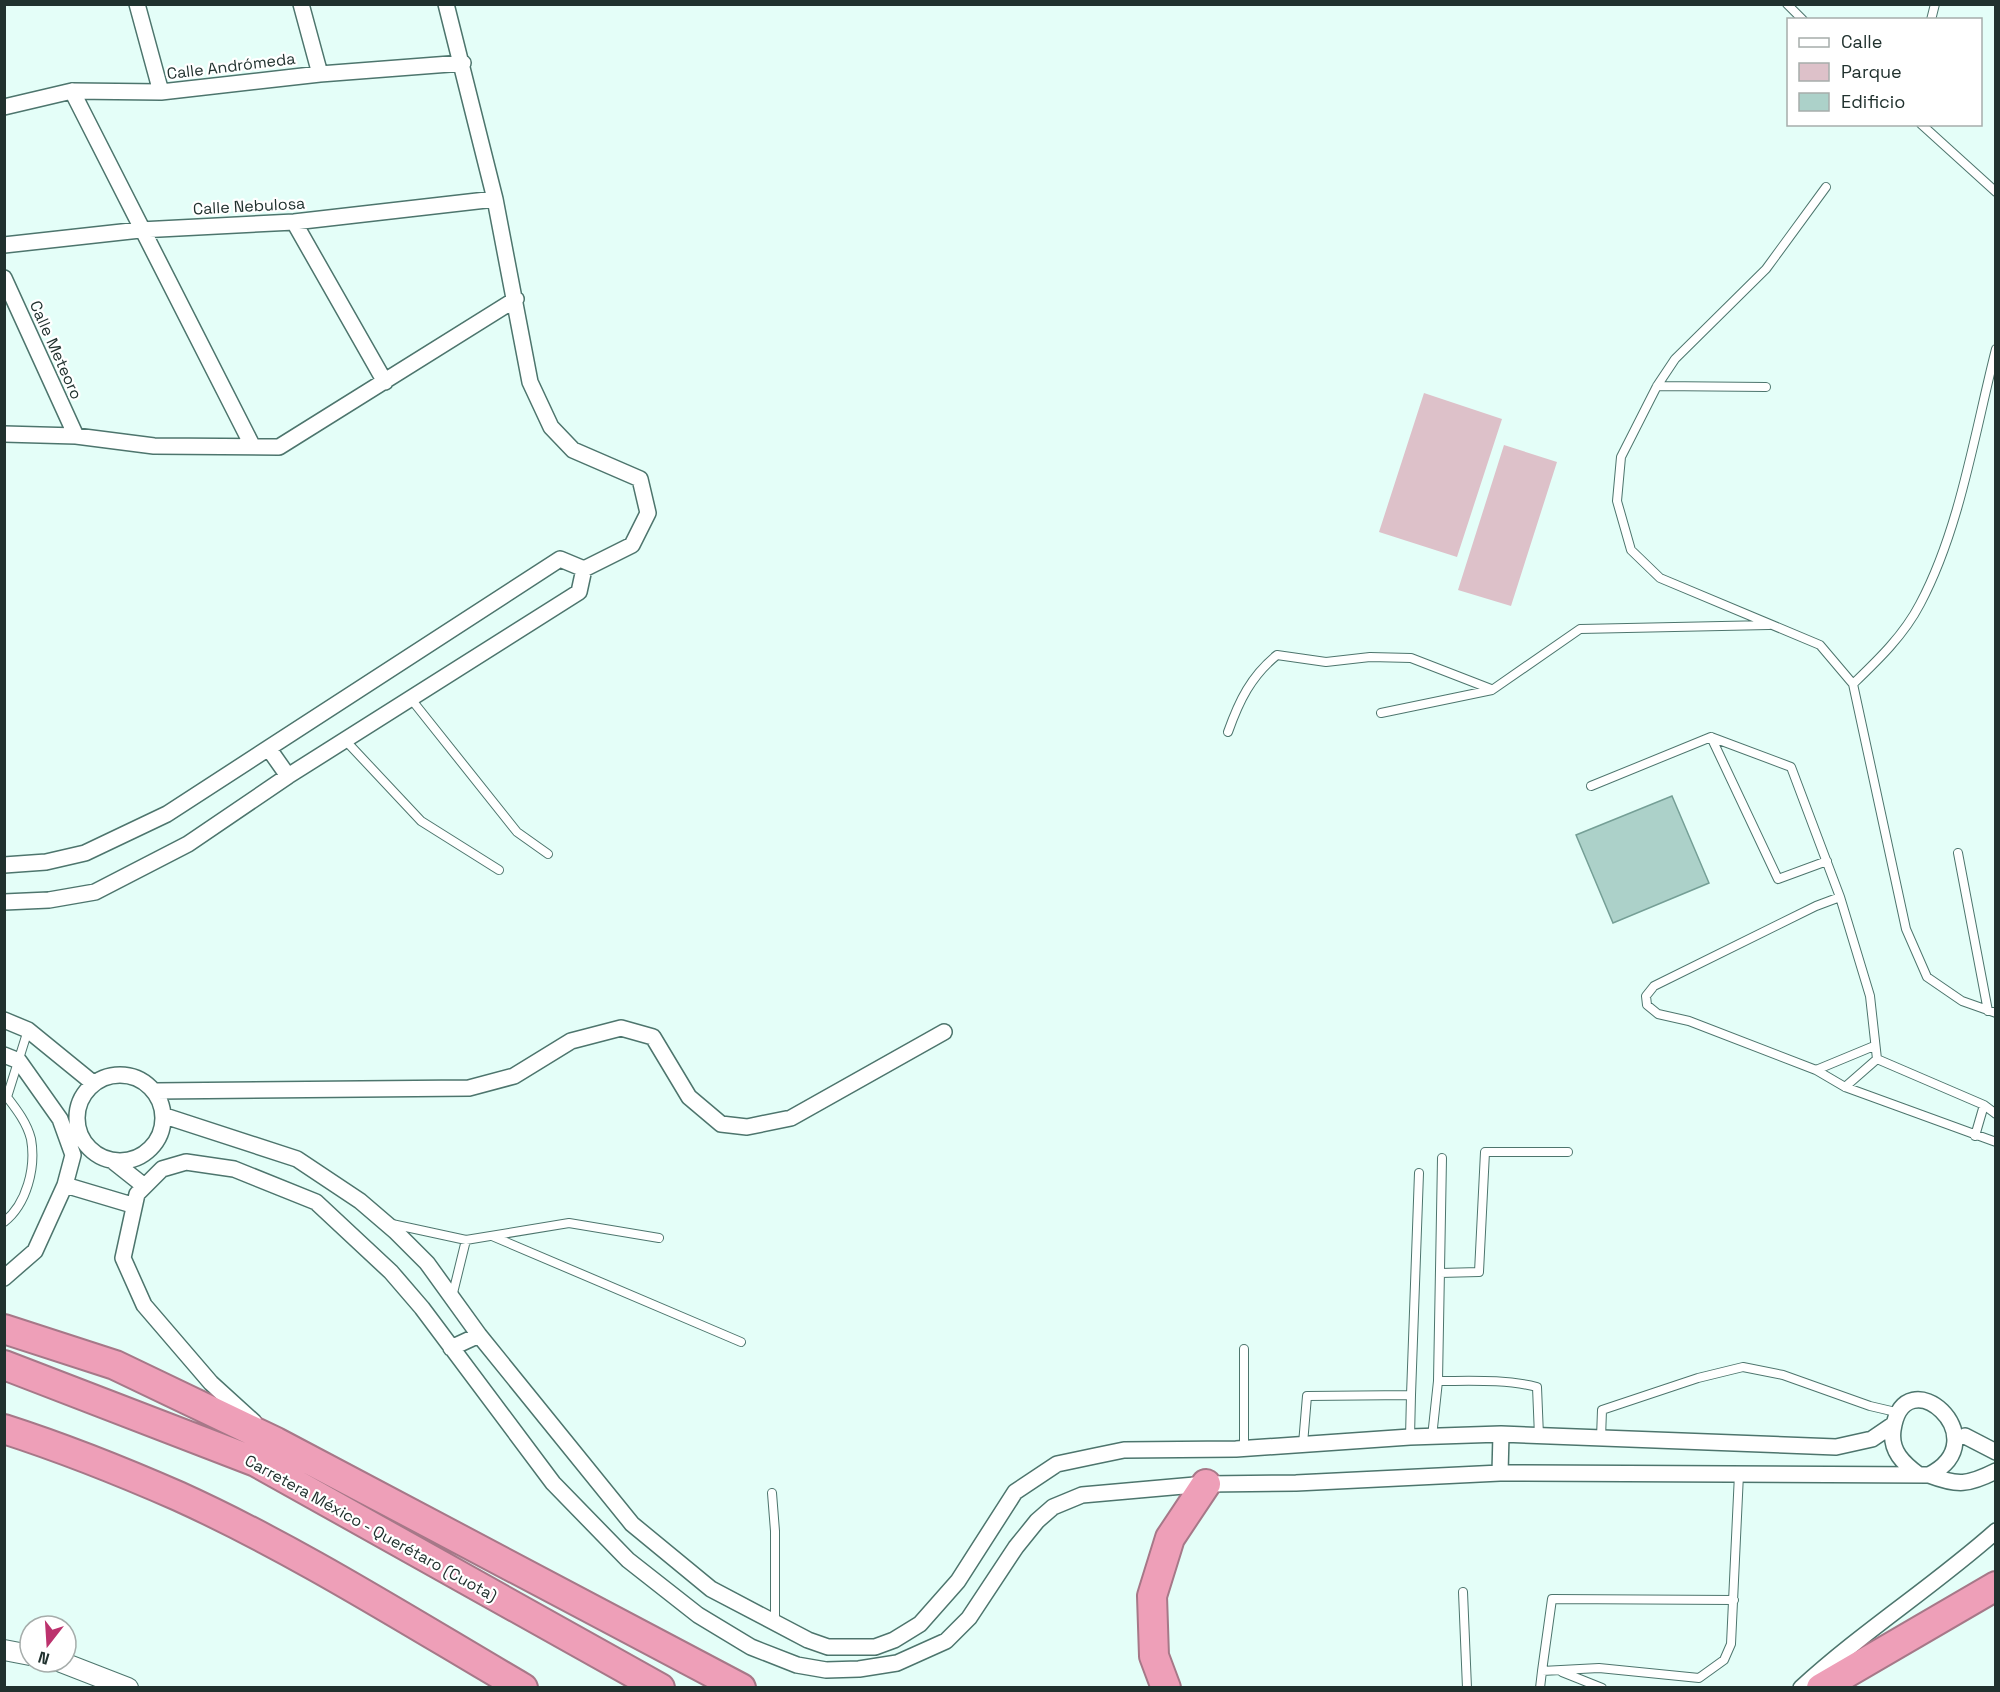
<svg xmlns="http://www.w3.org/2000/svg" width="2000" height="1692" viewBox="0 0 2000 1692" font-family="'Space Grotesk',sans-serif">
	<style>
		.green { fill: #ddc1c9 }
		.building { fill: #acd1c9; stroke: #759f96; stroke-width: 1.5 }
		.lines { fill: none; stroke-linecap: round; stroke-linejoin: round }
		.service-casing { stroke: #4d756d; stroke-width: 10 }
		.minor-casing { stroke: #4d756d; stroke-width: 18 }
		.tertiary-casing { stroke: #4d756d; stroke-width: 22 }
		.motorway-casing { stroke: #a67888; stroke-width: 32 }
		.service { stroke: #fff; stroke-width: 8 }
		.minor { stroke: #fff; stroke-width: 15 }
		.tertiary { stroke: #fff; stroke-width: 20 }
		.motorway { stroke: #ee9fb8; stroke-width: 28 }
		.labels { text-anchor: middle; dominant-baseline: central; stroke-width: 4.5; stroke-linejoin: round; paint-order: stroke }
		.street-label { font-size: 16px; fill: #20312e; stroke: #fff }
	</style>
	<rect width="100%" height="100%" fill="#e4fef8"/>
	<path class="green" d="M1424,393L1502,419L1457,557L1379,532Z
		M1504,445L1557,462L1511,606L1458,590Z"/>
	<path class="building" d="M1672,796L1709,883L1613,923L1576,835Z"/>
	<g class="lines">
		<g class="service-casing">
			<path id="service" d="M1787,4L1803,20
				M1931,20L1935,4
				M1921,124L1996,192
				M1826,187L1766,269L1675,359L1657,386L1621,457L1617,501L1631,550L1660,578L1820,645L1853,684
				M1996,349C1975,431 1960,529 1920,604C1904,635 1878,660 1853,684L1906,929L1927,977L1962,1001L1996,1013
				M1657,386L1766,387
				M411,699L517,832L548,854
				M1381,713L1492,690L1580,629L1769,625
				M1228,732C1239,701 1251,676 1277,655L1326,662L1370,657L1411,658L1491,689
				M1711,737L1778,879L1827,861
				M345,740L421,821L499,870
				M1591,786L1711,737L1791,767L1840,897
				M1958,853L1988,1011
				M1816,1070L1874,1046
				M1845,1087L1877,1059
				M1996,1114L1984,1105L1877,1059L1870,996L1840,897L1816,906L1654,986L1646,996L1647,1005L1658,1014L1689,1021L1816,1070L1845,1087L1996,1142
				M1975,1136L1984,1105
				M4,1222C27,1204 36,1167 31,1139C27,1123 17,1110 7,1097L28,1030
				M392,1224L466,1240L569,1223L659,1238
				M492,1236L741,1342
				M1440,1273L1479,1272L1485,1152H1568
				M452,1297L466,1240
				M1244,1349V1449
				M1438,1381L1442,1158
				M1411,1395L1419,1173
				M1432,1437L1438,1381C1470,1381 1506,1379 1537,1387L1539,1436
				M1601,1438L1602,1410L1698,1378L1743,1367L1783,1375L1870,1406L1900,1413
				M1303,1444L1307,1396L1411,1395L1410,1437
				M772,1493L775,1531V1623
				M1463,1592L1467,1688
				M1542,1671L1552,1599L1734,1600
				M1562,1672L1602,1688
				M1540,1688L1542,1671L1599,1668L1699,1678L1724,1660L1731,1644L1739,1474"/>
		</g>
		<g class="minor-casing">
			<path id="minor" d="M137,4L161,92
				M301,4L320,74
				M72,91L252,445
				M4,107L72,91L161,92L320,74L463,63
				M294,222L385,382
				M4,245L140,230L294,222L495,199
				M4,278L76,436
				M4,434L76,436L154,446L279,447L516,299
				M269,749L288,776
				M4,865L46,862L85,853L167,814L560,559L584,569L632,545L648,513L640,479L573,450L551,427L530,382L495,199L446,4
				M4,902L49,900L95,892L188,844L288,776L579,592L584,569
				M4,1020L28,1030L93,1083
				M4,1055L19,1061L60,1119L73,1155L65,1185L35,1251L4,1278
				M77 1118a43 43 0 1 1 86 0a43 43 0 1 1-86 0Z
				M156,1091L469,1088L514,1076L571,1041L621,1028L653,1037L689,1097L721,1124L747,1127L791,1118L944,1032
				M165,1116L297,1159L360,1201L395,1231L427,1263L479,1335L632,1524L711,1589L808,1640L828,1647H875L894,1640L920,1624L958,1581L1015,1492L1057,1464L1095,1456L1124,1450L1236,1449L1410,1437L1501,1434L1836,1447L1872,1439L1894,1424
				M114,1162L143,1185
				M65,1185L132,1205
				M451,1348L479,1335
				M254,1422L211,1383L144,1305L123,1258L137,1194L162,1169L186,1162L234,1169L316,1202L391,1272L422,1308L553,1483L628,1560L698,1615L751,1647L797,1665L826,1670L859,1669L897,1663L946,1641L969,1618L1016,1547L1037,1521L1053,1507L1082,1495L1206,1484L1296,1483L1500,1473L1929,1475C1958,1486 1968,1485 1996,1471
				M1965,1436L1996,1452
				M1500,1473L1501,1434
				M1919,1475C1903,1463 1890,1451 1893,1430C1904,1355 2000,1439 1929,1475
				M1801,1688C1863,1631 1933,1587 1996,1531"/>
		</g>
		<g class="tertiary-casing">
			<path id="tertiary" d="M4,1650L30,1655
				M61,1662L128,1688"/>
		</g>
		<g class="motorway-casing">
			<path id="motorway" d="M4,1329L115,1365L276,1442L741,1688
				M4,1365L256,1462L660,1688
				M4,1429C63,1448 121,1471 178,1496C297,1550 410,1622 523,1688
				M1166,1688L1154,1656L1152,1596L1170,1538L1206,1484
				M1821,1688L1996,1586"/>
		</g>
		<use href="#service" class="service"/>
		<use href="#minor" class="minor"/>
		<use href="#tertiary" class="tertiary"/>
		<use href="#motorway" class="motorway"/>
	</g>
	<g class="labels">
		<g class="street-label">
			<text transform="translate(231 66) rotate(-7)">Calle Andrómeda</text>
			<text transform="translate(249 206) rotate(-3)">Calle Nebulosa</text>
			<text transform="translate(56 350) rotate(66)">Calle Meteoro</text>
			<text transform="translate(371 1528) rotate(29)">Carretera México - Querétaro (Cuota)</text>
		</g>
	</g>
	<rect width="2000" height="1692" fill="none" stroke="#20312e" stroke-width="12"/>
	<rect x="1787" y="18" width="195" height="108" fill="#ffffff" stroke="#a6adab" stroke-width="1.5"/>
	<rect x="1799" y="38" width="30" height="9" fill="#ffffff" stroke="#a6adab" stroke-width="1.5"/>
	<text x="1841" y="48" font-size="18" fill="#20312e">Calle</text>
	<rect x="1799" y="63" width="30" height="18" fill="#ddc1c9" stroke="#a6adab" stroke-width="1.5"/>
	<text x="1841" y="78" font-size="18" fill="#20312e">Parque</text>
	<rect x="1799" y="93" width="30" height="18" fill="#acd1c9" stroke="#a6adab" stroke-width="1.5"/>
	<text x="1841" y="108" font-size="18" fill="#20312e">Edificio</text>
	<g transform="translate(48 1644) rotate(197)"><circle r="28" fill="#ffffff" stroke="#a6adab" stroke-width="1.5"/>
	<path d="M0-4.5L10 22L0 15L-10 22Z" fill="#bc326d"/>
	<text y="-9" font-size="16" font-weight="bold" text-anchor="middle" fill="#20312e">N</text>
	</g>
</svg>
